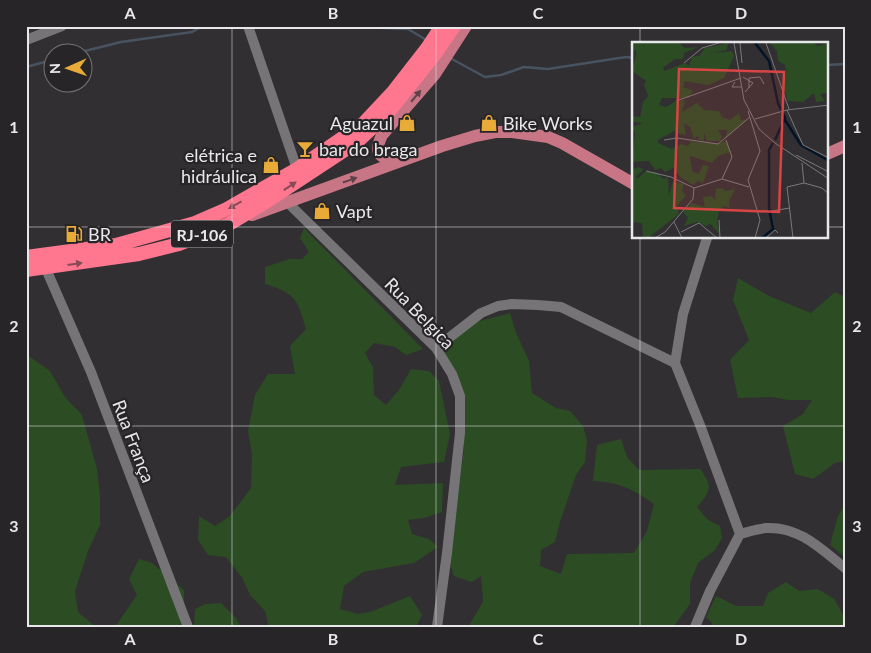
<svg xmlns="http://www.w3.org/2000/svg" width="871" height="653" viewBox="0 0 871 653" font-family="Lato,sans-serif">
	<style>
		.green { fill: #2c4c24 }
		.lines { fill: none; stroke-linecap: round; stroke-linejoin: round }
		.stream { stroke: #485361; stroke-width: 2.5 }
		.minor { stroke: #767477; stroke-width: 10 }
		.major { stroke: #c87685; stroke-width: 12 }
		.highway { stroke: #fe778f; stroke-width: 14 }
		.oneway { fill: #5f4149 }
		.oneway2 { fill: #884a56 }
		.grid { fill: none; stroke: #e8e7e9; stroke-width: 1; stroke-opacity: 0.55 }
		.labels { text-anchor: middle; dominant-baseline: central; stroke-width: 4.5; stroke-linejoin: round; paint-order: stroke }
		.shield { fill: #272528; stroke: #aeadaf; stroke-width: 1 }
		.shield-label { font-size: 16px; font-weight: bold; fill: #e8e7e9 }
		.poi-label { font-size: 18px; fill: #e8e7e9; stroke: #272528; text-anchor: start }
		.street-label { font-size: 18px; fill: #e8e7e9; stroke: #272528 }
		.inset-river { fill: none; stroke: #031427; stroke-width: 2.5 }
		.inset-road { fill: none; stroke: #7a797b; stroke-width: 1 }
		.view { fill: #d94545; fill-opacity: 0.15; stroke: #d94545; stroke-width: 2.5 }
		.inset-edge { fill: none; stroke: #e8e7e9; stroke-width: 2.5 }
		.neatline { fill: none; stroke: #e8e7e9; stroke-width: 2 }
		.grid-label { font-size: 16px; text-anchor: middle; font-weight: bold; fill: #e8e7e9 }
	</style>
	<rect width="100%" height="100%" fill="#312f32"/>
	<path class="green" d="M304,228L423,349L406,355L395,347L374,343L365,353L373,367L374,395L386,405L399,390L411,369L429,371L439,381L450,434L444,462L401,467L395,485L443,483L442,512L424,518L408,520L412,534L429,539L438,547L414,563L363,572L344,586L340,609L358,614L370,612L410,596L422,615L416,627H269L265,611L250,595L243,579L226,557L208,555L198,540L199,516L215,526L230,516L251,488L252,454L248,431L255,395L268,374H295L290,346L306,329C298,301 296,293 265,284V267L290,259H302L309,252L300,238Z
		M738,278L769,296L811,313L835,292L845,297V461L835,463L813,479L795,474L783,426L803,414L812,400H788L772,397L738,398L730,360L749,340L733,300Z
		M510,313L516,333L529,361L532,393L556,408L570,411L583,426L587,440L585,462L576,475L560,522L555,542L541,550L540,566L561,574L567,554L634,553L647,531L654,504C633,489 619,482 593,481L597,445L621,439L627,457L639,470L700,469C714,487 710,492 697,507L708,520L720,526L722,538L715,550L698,563L690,583V604L674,626L468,627L483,602L481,576L472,582L454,576L449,561L464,449L462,398L443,348L476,322Z
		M26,354L50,371L65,397L82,415L97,469L100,495V525L88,551L75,591L78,612L96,627H26Z
		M845,504V557L830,545L838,516Z
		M139,559L152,563L184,590V618L182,627H109L117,624L137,595L129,579Z
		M786,582L799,591L818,589L834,599L845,618V627H711L713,624L706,617L716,596L736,606H763L768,593Z
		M221,603L236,618L241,627H194L195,609L205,604Z"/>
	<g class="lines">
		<path class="stream" d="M378,26L383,28L408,29L428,41
			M81,52L121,42L192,32L203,26
			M450,58L485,77L501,75L524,67L548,69L626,57L634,58
			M827,65L845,64
			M26,67L52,60"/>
		<path class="minor" d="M248,26L297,169
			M26,40L62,26
			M287,202L436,348L452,374L460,396V433L447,553L437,627
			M707,238L683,314L675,363L700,425L740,534C748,532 758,529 766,528C799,526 821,549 845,568
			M46,269L91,372L188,627
			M436,348L481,313L498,306L512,304L538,305L561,307L675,363
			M695,627L710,591L740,534"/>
		<path class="major" d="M827,154L845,146
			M399,159C380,160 373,154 382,135L435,74L466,26
			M252,215L442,146L475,136L495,132H512L548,137L562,143L634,184"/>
		<path class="highway" d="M26,257L116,245L134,240L195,223L225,210L297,169L363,124L393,92L428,47L442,26
			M26,270L139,254L179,244L229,224L269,200L357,142L388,113L435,54L454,26"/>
	</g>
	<defs><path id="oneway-solid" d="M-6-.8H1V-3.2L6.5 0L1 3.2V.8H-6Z" transform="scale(1.25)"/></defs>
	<g class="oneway">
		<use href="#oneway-solid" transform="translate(416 96) rotate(-50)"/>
		<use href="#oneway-solid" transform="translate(350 180) rotate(-19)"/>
	</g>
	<g class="oneway2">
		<use href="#oneway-solid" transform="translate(290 186) rotate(-33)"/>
		<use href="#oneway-solid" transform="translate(235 205) rotate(151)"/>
		<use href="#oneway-solid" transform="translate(75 264) rotate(-8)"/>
	</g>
	<path class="grid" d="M232,26V627M436,26V627M640,26V44M26,227H634M827,227H845M640,238V627M26,426H845"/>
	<defs>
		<g id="shop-bare" transform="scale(1.35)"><path d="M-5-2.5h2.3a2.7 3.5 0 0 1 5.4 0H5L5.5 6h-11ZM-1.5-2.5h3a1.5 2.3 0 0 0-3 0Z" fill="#e9ab38" stroke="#272528" stroke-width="2.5" paint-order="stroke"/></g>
		<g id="bar-bare" transform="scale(1.35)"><path d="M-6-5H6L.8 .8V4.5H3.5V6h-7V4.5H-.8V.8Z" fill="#e9ab38" stroke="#272528" stroke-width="2.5" paint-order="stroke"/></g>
		<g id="fuel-bare" transform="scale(1.35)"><path d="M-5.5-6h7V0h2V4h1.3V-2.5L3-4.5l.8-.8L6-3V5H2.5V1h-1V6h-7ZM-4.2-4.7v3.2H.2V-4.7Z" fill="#e9ab38" stroke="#272528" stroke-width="2.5" paint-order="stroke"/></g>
	</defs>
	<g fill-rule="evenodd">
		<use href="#shop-bare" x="407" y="123"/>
		<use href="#shop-bare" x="489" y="123"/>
		<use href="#bar-bare" x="305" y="149"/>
		<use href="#shop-bare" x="271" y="165"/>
		<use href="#shop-bare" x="322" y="211"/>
		<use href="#fuel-bare" x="74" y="234"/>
	</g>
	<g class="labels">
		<rect class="shield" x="171" y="220.5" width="62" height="27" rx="4"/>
		<g class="shield-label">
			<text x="202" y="234">RJ-106</text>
		</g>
		<g class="poi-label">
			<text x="393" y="123" text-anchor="end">Aguazul</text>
			<text x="503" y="123">Bike Works</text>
			<text x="319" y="149">bar do braga</text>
			<text x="257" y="155" text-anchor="end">elétrica e<tspan x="257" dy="21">hidráulica</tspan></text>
			<text x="336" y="211">Vapt</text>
			<text x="88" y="234">BR</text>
		</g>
		<g class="street-label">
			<text transform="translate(420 313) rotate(46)">Rua Belgica</text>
			<text transform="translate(134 441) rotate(69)">Rua França</text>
		</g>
	</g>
	<g transform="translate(632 42)">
		<rect width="196" height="196" fill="#312f32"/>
		<path d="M0,1H47L53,6L66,5L52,11L51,17H43L31,26L32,29L53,21L57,24L60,15L67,14L73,6L96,1L95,8L79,11L100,9L102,14L92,36L76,43L53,39L51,45L61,49L56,56H30L27,63L34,65L44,59L53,58L50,70L68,59L66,62L72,68L87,69L90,75L98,78L107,71L109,78H114L94,96L95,88H86L90,94L88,99H75L72,91V99L67,98L66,93L62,98L58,85L52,81L54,93L44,91L46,87L26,98V101L40,107L49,102L56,104L59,99L85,102L94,99L99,110L86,114L80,121L58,114L60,129L63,131L67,132L71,123L77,124L71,141L66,139L61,143L48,135L41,126L33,130L29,126L23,128L17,119L0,120L3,91L0,85L11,81L0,80V74L8,75L11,60L16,54L12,43L14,39L0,29L4,13V8L0,9ZM138,1H182L186,4L196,1V51L188,52L193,59L184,60L182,51L171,60L156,59L150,40L154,31L153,23L146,19L145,9ZM7,125L12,128L4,134L5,137L13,130H23L32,137L36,135L37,154L41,139L52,142L50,149L54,153L45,164L47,172L16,196L11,194L10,181L0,180V127ZM90,146L93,149L103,147L97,159L98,166L92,164L87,169L85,181L88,193L79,182L74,184L65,180L52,184L56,176L51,170L60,161L73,165L71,155L79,154L83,158L84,147Z" fill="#2c4c24"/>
		<path class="inset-river" d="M123,1L137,19L146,61L153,76L143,98M153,78L169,103L197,119M130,196L141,187L137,166V108L141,101"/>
		<path class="inset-road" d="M102,1L112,58L127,87L143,101L197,137M108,1L110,21M134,1L157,67M52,21L70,6L87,1M111,35L121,41L113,50M103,40L100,45H110M117,46V36L128,35L132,42M44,59L109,36M155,68L171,103L197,116M116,69L128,109L116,138L128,178L123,196M123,77L155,68L197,63M32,98L45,96L86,102L118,75M164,113L197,130M170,121L172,141M14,129L39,135L62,146M90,137L100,115L94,98M140,169L158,166M87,178L88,196M42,180L50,196M49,190L67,181L85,196M23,196L33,190L61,157L62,146L90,137L117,145M134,196L143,188L146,191M161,196L155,145L172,141L190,146L197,152"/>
		<path class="view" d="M47,27L152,30L147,170L42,166Z"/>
		<rect width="196" height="196" class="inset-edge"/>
	</g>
	<rect width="871" height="653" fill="none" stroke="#272528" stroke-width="55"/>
	<g transform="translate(68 68) rotate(268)"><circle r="24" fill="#272528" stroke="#747375"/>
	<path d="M0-4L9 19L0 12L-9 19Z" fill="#e9ab38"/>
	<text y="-8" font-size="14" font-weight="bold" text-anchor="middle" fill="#e8e7e9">N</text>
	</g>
	<rect x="28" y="28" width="816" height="598" class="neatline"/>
	<g class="grid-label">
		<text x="130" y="19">A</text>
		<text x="333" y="19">B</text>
		<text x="538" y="19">C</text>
		<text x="741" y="19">D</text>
		<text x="14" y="133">1</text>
		<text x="857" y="133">1</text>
		<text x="14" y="332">2</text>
		<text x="857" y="332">2</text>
		<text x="14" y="532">3</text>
		<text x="857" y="532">3</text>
		<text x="130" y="645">A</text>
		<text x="333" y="645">B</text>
		<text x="538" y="645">C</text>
		<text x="741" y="645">D</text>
	</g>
</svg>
